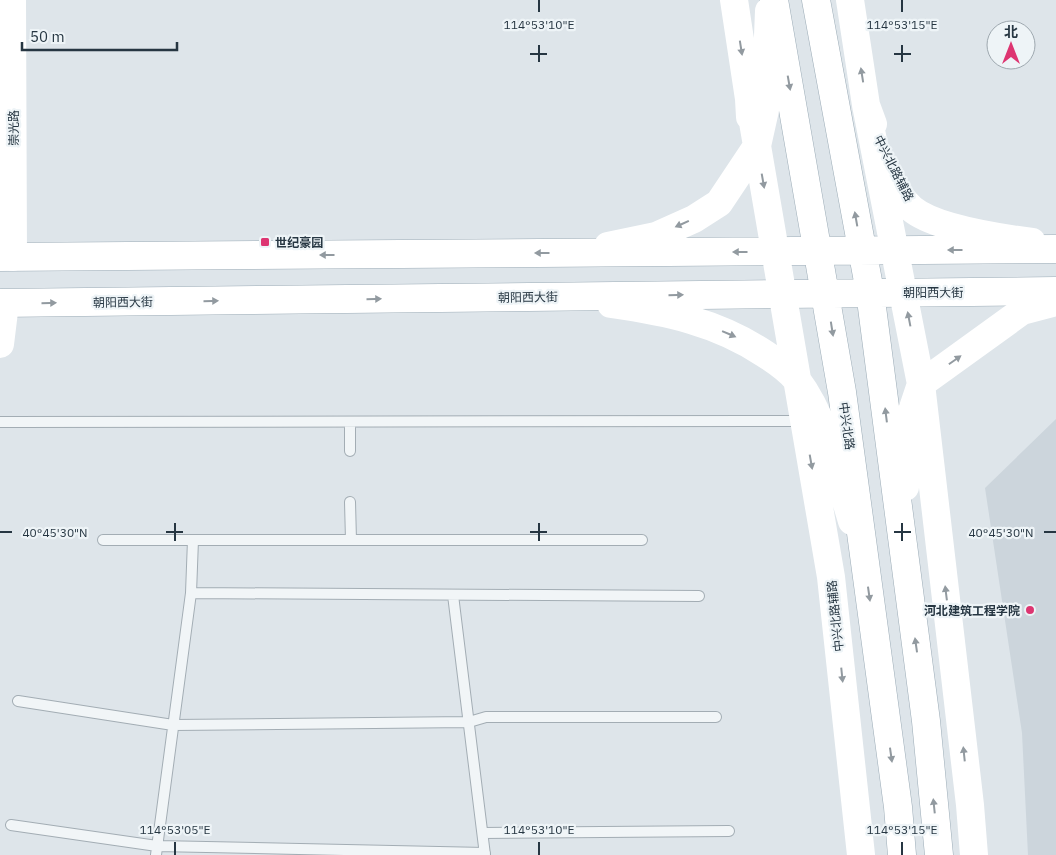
<svg xmlns="http://www.w3.org/2000/svg" width="1056" height="855" viewBox="0 0 1056 855" font-family="'IBM Plex Sans','Noto Sans SC',sans-serif">
	<style>
		.built { fill: #ccd5dc }
		.lines { fill: none; stroke-linecap: round; stroke-linejoin: round }
		.lane-casing { stroke: #a3adb4; stroke-width: 12 }
		.primary-casing { stroke: #9cacb7; stroke-width: 29 }
		.lane { stroke: #f1f5f7; stroke-width: 10 }
		.secondary { stroke: #fff; stroke-width: 28 }
		.primary { stroke: #fff; stroke-width: 28 }
		.oneway { fill: #929aa0 }
		.ticks { fill: none; stroke: #263642; stroke-width: 2 }
		.poi-dot { fill: #dd3571; stroke: #eef4f7; stroke-width: 2 }
		.labels { text-anchor: middle; dominant-baseline: central; stroke-width: 4.5; stroke-linejoin: round; paint-order: stroke }
		.street-label { font-size: 12px; fill: #263642; stroke: #eef4f7 }
		.poi-label { font-size: 12px; font-weight: bold; fill: #263642; stroke: #eef4f7; text-anchor: start }
		.ticks-label { font-size: 12px; text-anchor: middle; fill: #263642; stroke: #eef4f7; stroke-width: 4.5; stroke-linejoin: round; paint-order: stroke }
	</style>
	<rect width="100%" height="100%" fill="#dee5ea"/>
	<path class="built" d="M1056,419V855H1028L1022,733L985,488Z"/>
	<g class="lines">
		<g class="lane-casing">
			<path id="lane" d="M0,422L803,421
				M350,422V451
				M350,502L351,540
				M103,540H642
				M191,593L699,596
				M453,595L485,855
				M18,701L173,725L469,722L486,717H716
				M11,825L157,846L485,853
				M483,833L729,831
				M156,855L191,593L193,540"/>
		</g>
		<g class="primary-casing">
			<path id="primary" d="M774,0L842,392L898,807L902,855
				M816,0L870,292L926,721L939,855
				M0,257L1056,249
				M0,303L1056,291"/>
		</g>
		<use href="#lane" class="lane"/>
		<path class="secondary" d="M12,0L13,257
			M734,0L749,99L750,117
			M850,0L866,105L873,124
			M749,99L831,577L861,855
			M866,105L921,384L970,805L974,855
			M881,174C891,186 901,199 912,209C935,228 1002,238 1032,242
			M608,246L656,236L694,219L719,203L757,146L765,110L769,11
			M611,304C667,312 717,322 765,354C776,361 789,370 797,380C826,418 838,476 852,521
			M0,344L5,303
			M905,487L904,435L921,384L1022,311L1056,302"/>
		<use href="#primary" class="primary"/>
	</g>
	<defs><path id="oneway-solid" d="M-6-.8H1V-3.2L6.5 0L1 3.2V.8H-6Z" transform="scale(1.25)"/></defs>
	<g class="oneway">
		<use href="#oneway-solid" transform="translate(741 48) rotate(81)"/>
		<use href="#oneway-solid" transform="translate(862 75) rotate(-99)"/>
		<use href="#oneway-solid" transform="translate(789 83) rotate(80)"/>
		<use href="#oneway-solid" transform="translate(763 181) rotate(80)"/>
		<use href="#oneway-solid" transform="translate(856 219) rotate(-100)"/>
		<use href="#oneway-solid" transform="translate(682 224) rotate(156)"/>
		<use href="#oneway-solid" transform="translate(955 250) rotate(180)"/>
		<use href="#oneway-solid" transform="translate(740 252) rotate(180)"/>
		<use href="#oneway-solid" transform="translate(542 253) rotate(180)"/>
		<use href="#oneway-solid" transform="translate(327 255) rotate(180)"/>
		<use href="#oneway-solid" transform="translate(676 295) rotate(-1)"/>
		<use href="#oneway-solid" transform="translate(374 299) rotate(-1)"/>
		<use href="#oneway-solid" transform="translate(211 301) rotate(-1)"/>
		<use href="#oneway-solid" transform="translate(49 303) rotate(-1)"/>
		<use href="#oneway-solid" transform="translate(909 319) rotate(-101)"/>
		<use href="#oneway-solid" transform="translate(832 329) rotate(81)"/>
		<use href="#oneway-solid" transform="translate(729 334) rotate(23)"/>
		<use href="#oneway-solid" transform="translate(955 360) rotate(-35)"/>
		<use href="#oneway-solid" transform="translate(886 415) rotate(-97)"/>
		<use href="#oneway-solid" transform="translate(811 462) rotate(80)"/>
		<use href="#oneway-solid" transform="translate(946 593) rotate(-97)"/>
		<use href="#oneway-solid" transform="translate(869 594) rotate(82)"/>
		<use href="#oneway-solid" transform="translate(916 645) rotate(-98)"/>
		<use href="#oneway-solid" transform="translate(842 675) rotate(84)"/>
		<use href="#oneway-solid" transform="translate(964 754) rotate(-96)"/>
		<use href="#oneway-solid" transform="translate(891 755) rotate(82)"/>
		<use href="#oneway-solid" transform="translate(934 806) rotate(-96)"/>
	</g>
	<path class="ticks" d="M539,0V12M902,0V12M539,45V62M902,45V62M530,54H547M894,54H911M175,523V541M539,523V541M902,523V541M0,532H12M166,532H183M530,532H547M894,532H911M1044,532H1056M175,842V855M539,842V855M902,842V855"/>
	<g class="poi-dot">
		<rect x="260" y="237" width="10" height="10" rx="2.5"/>
		<circle cx="1030" cy="610" r="5"/>
	</g>
	<g class="labels">
		<g class="street-label">
			<text transform="translate(13 128) rotate(-90)">崇光路</text>
			<text transform="translate(894 168) rotate(63)">中兴北路辅路</text>
			<text x="933" y="292">朝阳西大街</text>
			<text transform="translate(528 297) rotate(-1)">朝阳西大街</text>
			<text transform="translate(123 302) rotate(-1)">朝阳西大街</text>
			<text transform="translate(847 426) rotate(82)">中兴北路</text>
			<text transform="translate(835 616) rotate(-96)">中兴北路辅路</text>
		</g>
		<g class="poi-label">
			<text x="275" y="242">世纪豪园</text>
			<text x="1020" y="610" text-anchor="end">河北建筑工程学院</text>
		</g>
	</g>
	<g class="ticks-label">
		<text x="539" y="29">114°53'10"E</text>
		<text x="902" y="29">114°53'15"E</text>
		<text x="55" y="537">40°45'30"N</text>
		<text x="1001" y="537">40°45'30"N</text>
		<text x="175" y="834">114°53'05"E</text>
		<text x="539" y="834">114°53'10"E</text>
		<text x="902" y="834">114°53'15"E</text>
	</g>
	<g transform="translate(1011 45)"><circle r="24" fill="#eef4f7" stroke="#9ea8af"/>
	<path d="M0-4L9 19L0 12L-9 19Z" fill="#dd3571"/>
	<text y="-8" font-size="14" font-weight="bold" text-anchor="middle" fill="#263642">北</text>
	</g>
	<path d="M22 42v8h155v-8" fill="none" stroke="#263642" stroke-width="2.5"/>
	<text x="30" y="42" font-size="15" fill="#263642" stroke="#eef4f7" stroke-width="4" paint-order="stroke">50 m</text>
</svg>
